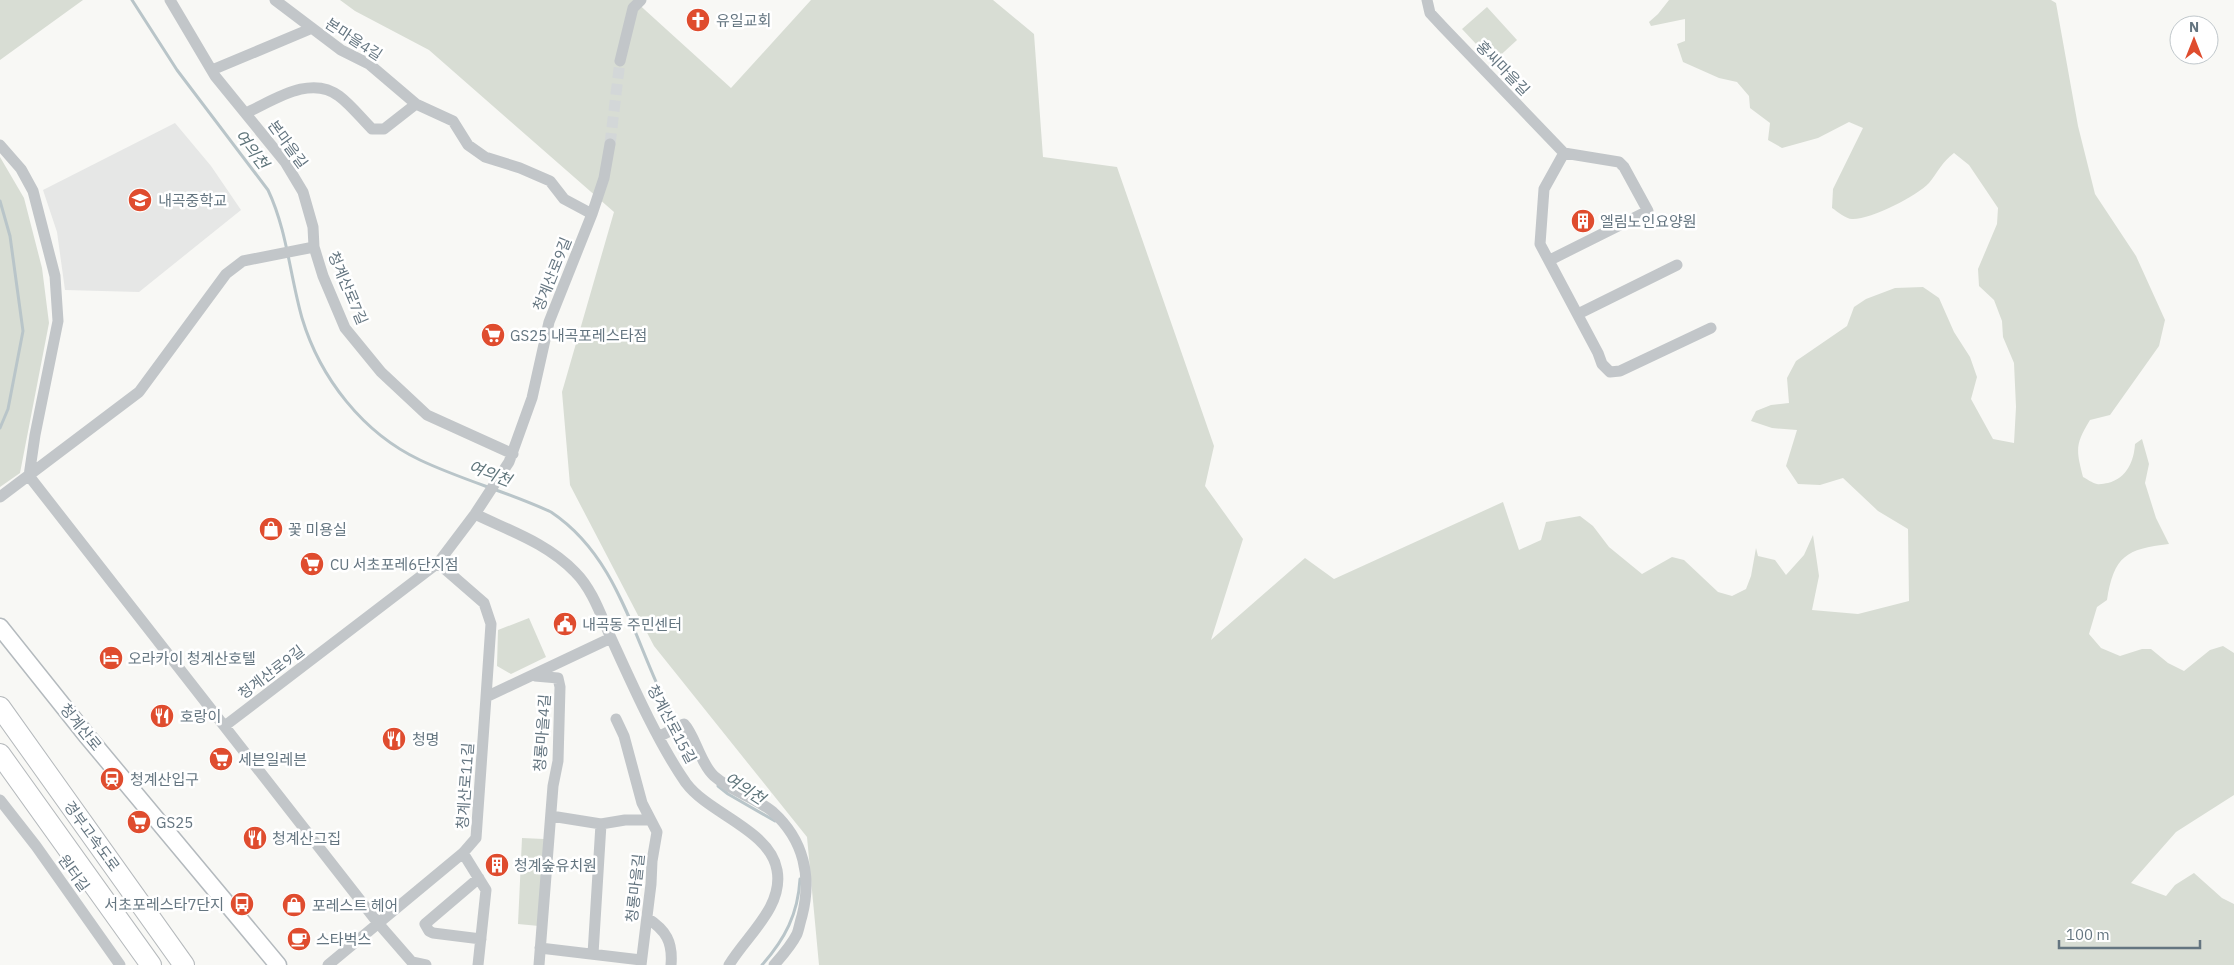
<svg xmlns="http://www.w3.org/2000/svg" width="2234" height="965" viewBox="0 0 2234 965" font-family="'IBM Plex Sans','Noto Sans KR',sans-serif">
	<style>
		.built { fill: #e6e7e6 }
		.green { fill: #d8ddd4 }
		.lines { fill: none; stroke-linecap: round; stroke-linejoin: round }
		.stream { stroke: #b9c5c9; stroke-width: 3 }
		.street-tunnel { stroke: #d3d7d8; stroke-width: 11; stroke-dasharray: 11 5.5; stroke-linecap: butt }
		.secondary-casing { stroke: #b4babe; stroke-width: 19 }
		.highway-casing { stroke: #b5b9bc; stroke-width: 22 }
		.street { stroke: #c2c6c9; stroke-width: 11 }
		.secondary { stroke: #fff; stroke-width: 16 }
		.highway { stroke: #fff; stroke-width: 20 }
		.labels { text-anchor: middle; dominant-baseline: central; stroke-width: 5; stroke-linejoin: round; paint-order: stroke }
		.poi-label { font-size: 15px; fill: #647580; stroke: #fff; text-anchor: start }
		.street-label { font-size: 15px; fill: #647580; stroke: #fff }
		.water-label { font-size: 16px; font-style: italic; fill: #5e747a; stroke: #fff }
	</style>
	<rect width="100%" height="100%" fill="#f8f8f5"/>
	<path class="built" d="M175,123L211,166L241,210L139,292L65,290L57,232L43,190Z"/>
	<path class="green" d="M0,0H83L0,60Z
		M340,0H634L731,88L811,0H993L1034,34L1043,157L1117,167L1214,446L1205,486L1243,539L1211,640L1305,558L1334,579L1503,502L1519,550L1541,540L1546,522L1580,516L1593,526L1609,547L1642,574L1672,557L1684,560L1718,592L1732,596L1746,589L1751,576L1756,548L1758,556L1775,560L1786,575L1804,555L1813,535L1819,576L1812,610L1858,614L1909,601L1908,529L1878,511L1843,478L1820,485L1798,484L1786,466L1797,430L1772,428L1751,421L1756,411L1771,405L1789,403L1787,378L1796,361L1847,326L1854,307L1866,299L1895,288L1923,287L1939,298L1954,332L1970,357L1977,377L1971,399L1993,439L2014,443L2016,407L2014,363L2003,337L2002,321L1994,300L1979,286L1978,269L1997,224L1998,208L1969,165L1954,153C1942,162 1938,172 1929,183C1917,196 1870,220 1852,219C1846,219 1838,212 1832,208L1833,189L1863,128L1849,122L1818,138L1782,148L1768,140L1770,123L1750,108L1749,96L1737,82L1719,78L1683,62L1677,44L1685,41V19L1651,26L1649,22L1658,14L1669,0H2051L2056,3L2078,126L2095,194L2136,256L2165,320L2159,346L2110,415L2090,420C2075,445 2076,449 2083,477C2087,479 2092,483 2097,484C2100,485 2105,483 2108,483C2127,478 2134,461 2135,444L2142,439L2149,464L2145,483L2156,518L2169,544C2126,549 2114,556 2107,600L2097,607L2089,634L2101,648L2120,656L2142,649H2151L2168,663L2184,671L2210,650L2223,646L2234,653V795L2176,832L2131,883L2166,896L2175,885L2194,873L2222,898L2234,904V965H819L807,837L654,646L570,485L562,392L614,212L429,50L355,11Z
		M1487,7L1517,40L1493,62L1462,29Z
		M0,157L24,198L42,268L49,323L20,473L0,487Z
		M529,618L546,657L511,674L497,666L498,630Z
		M522,838L544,839L539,926L518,924Z"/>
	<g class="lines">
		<path class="stream" d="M132,0L177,70L268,190C287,230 290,276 302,318C320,378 363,433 420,460C462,480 508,492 551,512C611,552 629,621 657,684C667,707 681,729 693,751
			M0,201L10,236L23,331L8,409L0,428
			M718,786L728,794L775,821
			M762,965C785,939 798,914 800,879"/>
		<path class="street-tunnel" d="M610,144L620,61"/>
		<g class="secondary-casing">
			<path id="secondary" d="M0,627L87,736L278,965"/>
		</g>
		<g class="highway-casing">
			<path id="highway" d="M0,707L184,965
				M0,754L151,965"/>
		</g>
		<path class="street" d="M170,0L215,76L285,162L303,192L313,227L314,247L323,276L345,328L381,372L427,415L513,454
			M275,0L341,50L369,64L416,104L453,121L468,145L485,157L520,168L550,181L564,199L592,214
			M1427,0L1430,13L1443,27L1564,153L1544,189L1540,244L1598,353L1602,364L1610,372L1620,371L1711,328
			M620,61L633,8L641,0
			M212,70L310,29
			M246,113C273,101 310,74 339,96C351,105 361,118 372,129H384L416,104
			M0,145L21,169L33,191L55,276L58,321L35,435L29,476
			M1550,260L1648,211L1624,167L1619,162L1564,153
			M1578,314L1677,265
			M29,476L378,923L412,962L426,965
			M0,497L139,392L226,274L243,261L314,247
			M475,514C510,531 547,543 575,572C593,590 601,616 611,638C632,684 658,743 686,783C709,814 770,830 777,870C784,907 746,936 729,965
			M438,563L484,603L491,624L486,697
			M535,676L558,678L560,687L558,761L553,786L539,965
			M616,719L624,736L642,803L657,832L652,861L651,884L641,965
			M226,725L438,563L475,514L509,462L532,398L549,322L592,214L604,178L610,144
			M660,736L684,724C695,735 700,763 714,776C732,792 755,797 773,812C804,840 812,877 802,916C800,922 799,929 797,934C791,946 782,956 774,965
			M0,800L36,846L120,965
			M551,816L601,824L625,820H650
			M463,853L486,890L478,965
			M479,878L425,924L429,931L433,933L481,939
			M647,918C666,930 673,942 671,965
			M540,948L641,960
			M593,954L601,824
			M328,965L463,853L476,838L486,697L611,638"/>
		<use href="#secondary" class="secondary"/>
		<use href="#highway" class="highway"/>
	</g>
	<defs>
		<g id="church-disc" transform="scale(1.25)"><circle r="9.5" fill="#df4c2e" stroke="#fff"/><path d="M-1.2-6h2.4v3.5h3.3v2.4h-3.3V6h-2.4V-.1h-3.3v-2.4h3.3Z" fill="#fff"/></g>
		<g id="school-disc" transform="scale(1.25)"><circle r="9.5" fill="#df4c2e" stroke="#fff"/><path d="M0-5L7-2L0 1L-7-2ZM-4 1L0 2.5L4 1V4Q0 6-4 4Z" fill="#fff"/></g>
		<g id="building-disc" transform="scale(1.25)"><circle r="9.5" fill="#df4c2e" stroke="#fff"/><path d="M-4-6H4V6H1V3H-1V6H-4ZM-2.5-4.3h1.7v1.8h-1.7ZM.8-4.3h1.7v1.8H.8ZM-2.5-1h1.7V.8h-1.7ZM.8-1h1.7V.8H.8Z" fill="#fff"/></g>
		<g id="supermarket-disc" transform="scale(1.25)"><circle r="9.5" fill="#df4c2e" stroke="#fff"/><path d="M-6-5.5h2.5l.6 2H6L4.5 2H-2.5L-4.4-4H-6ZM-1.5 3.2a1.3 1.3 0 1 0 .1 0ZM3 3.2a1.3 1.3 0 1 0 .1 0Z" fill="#fff"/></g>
		<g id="shop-disc" transform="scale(1.25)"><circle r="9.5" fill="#df4c2e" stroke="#fff"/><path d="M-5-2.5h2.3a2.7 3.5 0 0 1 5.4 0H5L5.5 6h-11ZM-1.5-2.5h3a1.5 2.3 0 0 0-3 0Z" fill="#fff"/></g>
		<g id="civic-disc" transform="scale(1.25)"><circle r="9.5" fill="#df4c2e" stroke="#fff"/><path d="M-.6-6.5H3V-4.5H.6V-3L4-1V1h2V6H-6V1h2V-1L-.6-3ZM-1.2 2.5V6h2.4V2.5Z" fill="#fff"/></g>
		<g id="hotel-disc" transform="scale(1.25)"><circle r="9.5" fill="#df4c2e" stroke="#fff"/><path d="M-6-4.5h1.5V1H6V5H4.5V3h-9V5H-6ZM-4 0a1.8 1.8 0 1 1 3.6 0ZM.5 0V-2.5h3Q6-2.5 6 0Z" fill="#fff"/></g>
		<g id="restaurant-disc" transform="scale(1.25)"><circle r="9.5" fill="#df4c2e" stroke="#fff"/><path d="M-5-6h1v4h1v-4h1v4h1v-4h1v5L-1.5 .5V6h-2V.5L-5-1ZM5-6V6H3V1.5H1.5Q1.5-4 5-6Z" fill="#fff"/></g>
		<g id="station-disc" transform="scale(1.25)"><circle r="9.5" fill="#df4c2e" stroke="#fff"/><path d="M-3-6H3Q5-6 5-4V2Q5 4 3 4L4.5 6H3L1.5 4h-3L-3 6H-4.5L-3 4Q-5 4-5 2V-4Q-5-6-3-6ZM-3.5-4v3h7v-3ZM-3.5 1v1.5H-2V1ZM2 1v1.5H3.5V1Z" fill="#fff"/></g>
		<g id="bus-disc" transform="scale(1.25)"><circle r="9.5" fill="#df4c2e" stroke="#fff"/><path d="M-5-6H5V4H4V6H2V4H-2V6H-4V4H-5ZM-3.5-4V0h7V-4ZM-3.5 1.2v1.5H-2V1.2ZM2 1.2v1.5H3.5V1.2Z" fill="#fff"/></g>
		<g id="cafe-disc" transform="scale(1.25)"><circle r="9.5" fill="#df4c2e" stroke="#fff"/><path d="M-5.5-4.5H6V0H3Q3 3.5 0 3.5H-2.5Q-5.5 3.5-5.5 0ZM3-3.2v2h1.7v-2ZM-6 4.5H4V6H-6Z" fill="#fff"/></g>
	</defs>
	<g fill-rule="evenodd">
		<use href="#church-disc" x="698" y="20"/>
		<use href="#school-disc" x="140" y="200"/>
		<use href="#building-disc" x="1583" y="221"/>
		<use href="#supermarket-disc" x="493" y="335"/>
		<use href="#shop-disc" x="271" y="529"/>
		<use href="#supermarket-disc" x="312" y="564"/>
		<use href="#civic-disc" x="565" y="624"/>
		<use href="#hotel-disc" x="111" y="658"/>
		<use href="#restaurant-disc" x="162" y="716"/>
		<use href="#restaurant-disc" x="394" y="739"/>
		<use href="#supermarket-disc" x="221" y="759"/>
		<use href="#station-disc" x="112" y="779"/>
		<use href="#supermarket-disc" x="139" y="822"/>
		<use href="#restaurant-disc" x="255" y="838"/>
		<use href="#building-disc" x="497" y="865"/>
		<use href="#bus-disc" x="242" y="904"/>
		<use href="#shop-disc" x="294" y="905"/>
		<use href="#cafe-disc" x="299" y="939"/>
	</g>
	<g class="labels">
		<g class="poi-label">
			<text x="716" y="20">유일교회</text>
			<text x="158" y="200">내곡중학교</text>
			<text x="1600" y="221">엘림노인요양원</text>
			<text x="510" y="335">GS25 내곡포레스타점</text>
			<text x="288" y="529">꽃 미용실</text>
			<text x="330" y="564">CU 서초포레6단지점</text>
			<text x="582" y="624">내곡동 주민센터</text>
			<text x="128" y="658">오라카이 청계산호텔</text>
			<text x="180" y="716">호랑이</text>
			<text x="412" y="739">청명</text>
			<text x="238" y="759">세븐일레븐</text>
			<text x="130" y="779">청계산입구</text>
			<text x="156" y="822">GS25</text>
			<text x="272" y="838">청계산그집</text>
			<text x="514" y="865">청계숲유치원</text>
			<text x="224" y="904" text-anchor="end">서초포레스타7단지</text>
			<text x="312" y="905">포레스트 헤어</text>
			<text x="316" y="939">스타벅스</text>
		</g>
		<g class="street-label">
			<text transform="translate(354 39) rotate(33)">본마을4길</text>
			<text transform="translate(1503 68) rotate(46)">홍씨마을길</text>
			<text transform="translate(288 144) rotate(54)">본마을길</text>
			<text transform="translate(552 274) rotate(-68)">청계산로9길</text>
			<text transform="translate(348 288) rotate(67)">청계산로7길</text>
			<text transform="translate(271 672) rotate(-37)">청계산로9길</text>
			<text transform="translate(672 724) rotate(62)">청계산로15길</text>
			<text transform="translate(81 727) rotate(51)">청계산로</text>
			<text transform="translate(542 733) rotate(-86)">청룡마을4길</text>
			<text transform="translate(465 786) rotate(-86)">청계산로11길</text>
			<text transform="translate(92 836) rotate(54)">경부고속도로</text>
			<text transform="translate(74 873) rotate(54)">원터길</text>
			<text transform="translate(635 888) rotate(-84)">청룡마을길</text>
		</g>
		<g class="water-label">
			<text transform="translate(252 149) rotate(53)">여의천</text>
			<text transform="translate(490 473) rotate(21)">여의천</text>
			<text transform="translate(745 788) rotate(33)">여의천</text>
		</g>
	</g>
	<g transform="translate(2194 40)"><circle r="24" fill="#ffffff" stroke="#c1c8cc"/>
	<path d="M0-4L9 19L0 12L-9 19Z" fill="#df4c2e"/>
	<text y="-8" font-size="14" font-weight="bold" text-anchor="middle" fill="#647580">N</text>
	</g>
	<path d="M2059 940v8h141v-8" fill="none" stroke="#647580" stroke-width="2.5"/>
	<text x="2066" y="940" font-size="15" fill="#647580" stroke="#ffffff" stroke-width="4" paint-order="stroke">100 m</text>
</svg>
